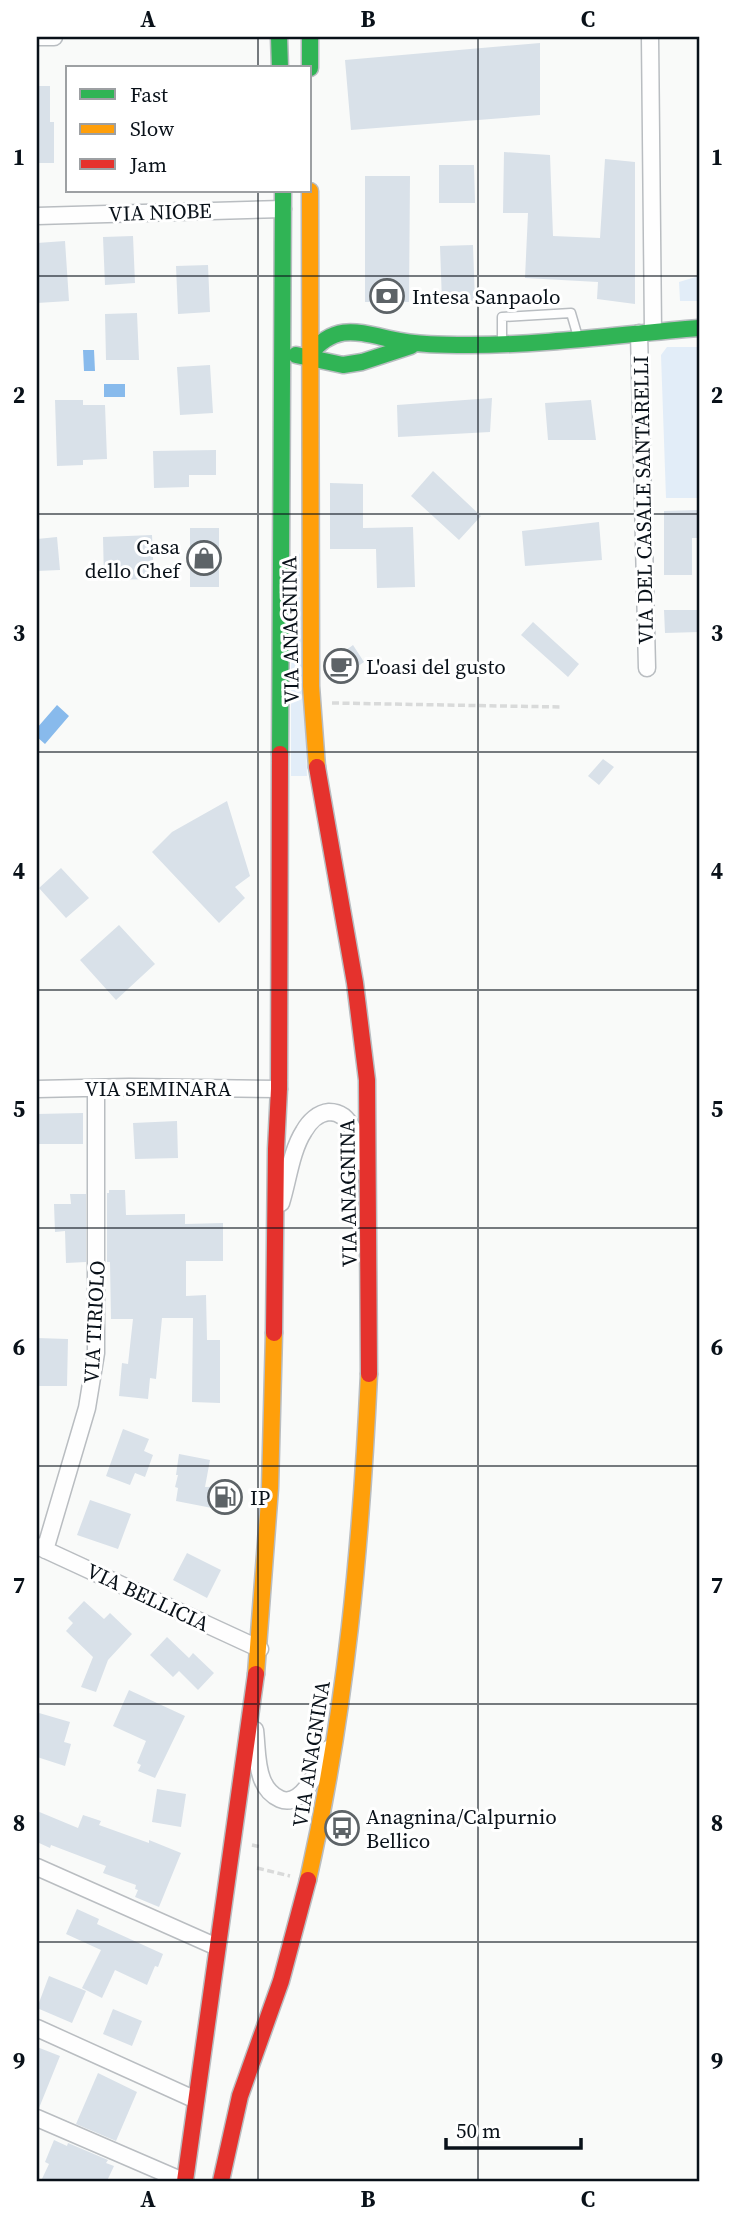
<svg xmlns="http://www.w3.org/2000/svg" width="736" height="2218" viewBox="0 0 736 2218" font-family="'Source Serif 4',serif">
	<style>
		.green { fill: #e2edf8 }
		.water { fill: #88baec }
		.building { fill: #d9e1e9 }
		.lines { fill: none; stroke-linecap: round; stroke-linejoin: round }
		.lane-casing { stroke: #b9bdc1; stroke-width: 11 }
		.street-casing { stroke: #b9bdc1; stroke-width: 19 }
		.fast-casing { stroke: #b9bdc1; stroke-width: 19 }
		.slow-casing { stroke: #b9bdc1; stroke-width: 19 }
		.jam-casing { stroke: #b9bdc1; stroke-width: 19 }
		.path { stroke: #d9dada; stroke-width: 3.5; stroke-dasharray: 7 3.5; stroke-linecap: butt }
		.lane { stroke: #fefefe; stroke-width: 8 }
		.street { stroke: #fefefe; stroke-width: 16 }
		.fast { stroke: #30b455; stroke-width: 16 }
		.slow { stroke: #ff9f0a; stroke-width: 16 }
		.jam { stroke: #e5322d; stroke-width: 16 }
		.grid { fill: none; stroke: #091119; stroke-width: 2; stroke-opacity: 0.55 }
		.labels { text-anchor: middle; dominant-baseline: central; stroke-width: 6; stroke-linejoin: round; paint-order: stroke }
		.street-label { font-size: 21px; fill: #091119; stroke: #fff }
		.poi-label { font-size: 21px; fill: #091119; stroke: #fff; text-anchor: start }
		.neatline { fill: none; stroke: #091119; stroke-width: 2.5 }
		.grid-label { font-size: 23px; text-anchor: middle; font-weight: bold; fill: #091119 }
	</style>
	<rect width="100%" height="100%" fill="#f9faf9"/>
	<path class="green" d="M699,276V301H680L679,282Z
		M667,347H699V498H666L661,355Z
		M300,553L307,776H291V669L297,558Z"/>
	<path class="water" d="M83,350H94L95,371H84Z
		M104,384H125V397H104Z
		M57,705L69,716L45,744L37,737V728Z"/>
	<path class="building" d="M540,43V115L351,130L345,60Z
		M37,86H50V122H54V163H37Z
		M504,152L550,155L553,236L600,238L605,159L635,162V304L597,299L598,282L525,278L528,213H503Z
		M439,165H474L475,203H439Z
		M365,176H410L409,302H365Z
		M133,236L135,283L105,285L103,237Z
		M65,241L69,301L37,303V243Z
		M473,245L475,301L442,302L440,246Z
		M208,265L210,312L178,314L176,266Z
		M137,313L139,360H106L105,314Z
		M210,365L213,413L180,415L177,367Z
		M492,398L490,432L398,437L397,405Z
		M55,400H83V405H105L107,459L83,460V465L57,466Z
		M591,400L596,440H548L545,403Z
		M216,450V475H189V487L154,488L153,451Z
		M433,471L481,516L459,540L411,496Z
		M330,483L363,484V528L413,527L415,587L377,588L376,549H330Z
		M698,510L699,538H692V575H664V511Z
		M599,522L602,560L525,566L522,531Z
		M190,528H219V587H190Z
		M152,535L154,579L104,580L103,537Z
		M57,537L60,570L37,571V539Z
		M664,610H699V632L665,633Z
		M533,622L579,664L568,677L521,635Z
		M353,645L364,662L345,675L334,659Z
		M603,759L614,767L599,785L588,776Z
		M227,801L250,876L235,887L245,898L219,923L152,852L172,832Z
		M61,868L89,898L66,918L39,888Z
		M119,925L155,964L116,1000L80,960Z
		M83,1113V1144H37V1114Z
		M177,1121L178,1158L135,1159L133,1123Z
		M109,1190H125L126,1215L185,1214V1224L223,1223V1261H186V1296L206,1295L207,1340H220V1403L192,1402L193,1318H162L156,1379L150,1378L148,1399L119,1396L122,1363L128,1364L133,1319H111L110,1262H107V1193H109Z
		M70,1194H86V1262L66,1263L65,1231L55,1232L54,1204H71Z
		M37,1338L68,1339L67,1386H37Z
		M123,1429L149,1439L144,1451L153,1455L145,1477L135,1473L130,1485L106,1476Z
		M179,1454L210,1460L205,1487L235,1486V1507L212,1508L176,1501L178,1488L175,1487L178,1475H176Z
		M90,1500L131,1514L118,1549L77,1535Z
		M187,1553L221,1570L207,1598L173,1580Z
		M84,1601L104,1619L110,1613L132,1634L108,1660L96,1692L81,1687L93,1657L66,1631L73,1623L68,1618Z
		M167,1637L189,1658L193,1653L214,1673L198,1690L179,1671L173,1677L150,1655Z
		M129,1690L185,1716L155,1778L138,1771L141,1765L137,1763L146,1741L113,1726Z
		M39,1713L70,1722L64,1742L71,1744L65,1766L37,1757V1720Z
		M157,1789L186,1794L181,1827L152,1822Z
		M37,1811L78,1828L83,1815L101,1821L99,1825L149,1843V1840L181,1853L159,1907L135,1897L138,1890L135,1889L136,1885L103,1873L106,1866L51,1845L50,1848L37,1842Z
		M77,1909L99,1919L97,1924L163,1954L158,1967L155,1966L147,1985L115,1970L102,1998L82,1988L101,1950L66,1934Z
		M49,1976L86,1991L72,2023L37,2008Z
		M113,2009L142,2021L132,2046L103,2034Z
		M37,2047L60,2056L39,2108H37Z
		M98,2073L137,2092L116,2141L76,2124Z
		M54,2140L67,2146L68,2143L108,2160L106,2163L114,2166L107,2181H41L49,2164L45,2162Z"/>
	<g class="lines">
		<g class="lane-casing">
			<path id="lane" d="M502,343V317L571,313L578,337"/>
		</g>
		<g class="street-casing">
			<path id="street" d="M37,37H54
				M650,37L653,331
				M37,216L283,209
				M639,333L647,668
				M37,1089L129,1087L279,1089
				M281,1203C288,1181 291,1151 304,1131C309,1122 318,1113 329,1112C354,1112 358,1144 360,1162
				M37,1546L260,1649
				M45,1550L87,1408L96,1353V1088
				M255,1730C257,1746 256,1764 262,1779C265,1787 271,1795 280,1799C303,1809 320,1765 328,1749
				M37,1867L217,1947
				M37,2028L196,2100
				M37,2118L183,2181"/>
		</g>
		<g class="fast-casing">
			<path id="fast" d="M279,37L280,68
				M310,37V68
				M296,355L343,365L362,362L411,346
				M309,355C334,324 355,331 390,339C417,345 443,345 470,345C547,345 623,334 699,328
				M280,754L283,191"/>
		</g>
		<g class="slow-casing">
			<path id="slow" d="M310,191L311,686L317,767
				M256,1674L270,1488L274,1333
				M308,1880C346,1711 361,1546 369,1374"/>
		</g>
		<g class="jam-casing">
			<path id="jam" d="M317,767L355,983L367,1080L369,1374
				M274,1333L276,1149L279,1089L280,754
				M185,2181L256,1674
				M221,2181L240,2096L281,1981L308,1880"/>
		</g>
		<path class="path" d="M332,703L560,707
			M252,1845L261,1847
			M257,1868L290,1876"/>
		<use href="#lane" class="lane"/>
		<use href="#street" class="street"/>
		<use href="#fast" class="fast"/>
		<use href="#slow" class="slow"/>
		<use href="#jam" class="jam"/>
	</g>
	<path class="grid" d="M258,37V68M478,37V2181M258,191V2181M37,276H699M37,514H699M37,752H699M37,990H699M37,1228H699M37,1466H699M37,1704H699M37,1942H699"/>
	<defs>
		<g id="bank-ring" transform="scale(1.75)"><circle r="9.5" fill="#fff" stroke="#5d6367" stroke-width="1.5"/><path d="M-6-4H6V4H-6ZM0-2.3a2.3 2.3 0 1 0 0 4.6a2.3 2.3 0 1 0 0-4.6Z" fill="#5d6367"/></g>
		<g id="shop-ring" transform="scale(1.75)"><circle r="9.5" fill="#fff" stroke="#5d6367" stroke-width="1.5"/><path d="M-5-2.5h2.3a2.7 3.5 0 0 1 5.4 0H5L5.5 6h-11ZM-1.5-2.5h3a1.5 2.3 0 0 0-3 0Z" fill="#5d6367"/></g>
		<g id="cafe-ring" transform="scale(1.75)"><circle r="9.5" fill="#fff" stroke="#5d6367" stroke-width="1.5"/><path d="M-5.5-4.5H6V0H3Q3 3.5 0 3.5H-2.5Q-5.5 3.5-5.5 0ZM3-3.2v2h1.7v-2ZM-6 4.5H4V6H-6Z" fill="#5d6367"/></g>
		<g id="fuel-ring" transform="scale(1.75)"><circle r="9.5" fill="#fff" stroke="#5d6367" stroke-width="1.5"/><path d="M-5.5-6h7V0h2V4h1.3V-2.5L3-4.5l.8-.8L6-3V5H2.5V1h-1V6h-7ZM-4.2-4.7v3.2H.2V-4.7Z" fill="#5d6367"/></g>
		<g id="bus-ring" transform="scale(1.75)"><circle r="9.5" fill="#fff" stroke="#5d6367" stroke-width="1.5"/><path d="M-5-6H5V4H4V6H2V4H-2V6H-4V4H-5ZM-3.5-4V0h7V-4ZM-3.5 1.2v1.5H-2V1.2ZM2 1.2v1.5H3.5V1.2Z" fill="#5d6367"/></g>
	</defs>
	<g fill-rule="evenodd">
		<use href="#bank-ring" x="387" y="296"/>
		<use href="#shop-ring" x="204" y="558"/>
		<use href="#cafe-ring" x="341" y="666"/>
		<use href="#fuel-ring" x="225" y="1497"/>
		<use href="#bus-ring" x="342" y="1828"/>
	</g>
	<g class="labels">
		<g class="street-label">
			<text transform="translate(160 212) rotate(-2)">VIA NIOBE</text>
			<text transform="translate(643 500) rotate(-91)">VIA DEL CASALE SANTARELLI</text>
			<text transform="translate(290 630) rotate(-91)">VIA ANAGNINA</text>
			<text x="158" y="1088">VIA SEMINARA</text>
			<text transform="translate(348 1193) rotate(-91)">VIA ANAGNINA</text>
			<text transform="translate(94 1322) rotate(-87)">VIA TIRIOLO</text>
			<text transform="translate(148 1597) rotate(25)">VIA BELLICIA</text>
			<text transform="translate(311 1754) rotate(-81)">VIA ANAGNINA</text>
		</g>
		<g class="poi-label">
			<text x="412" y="296">Intesa Sanpaolo</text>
			<text x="180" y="546" text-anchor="end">Casa<tspan x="180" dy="24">dello Chef</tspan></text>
			<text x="366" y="666">L'oasi del gusto</text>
			<text x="250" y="1497">IP</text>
			<text x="366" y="1816">Anagnina/Calpurnio<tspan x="366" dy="24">Bellico</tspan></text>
		</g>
	</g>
	<rect width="736" height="2218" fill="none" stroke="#ffffff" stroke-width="77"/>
	<rect x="66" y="66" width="245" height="126" fill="#ffffff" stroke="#9da0a3" stroke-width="2"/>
	<rect x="80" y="89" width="35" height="10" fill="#30b455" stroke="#9da0a3" stroke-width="2"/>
	<text x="130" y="102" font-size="21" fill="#091119">Fast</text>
	<rect x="80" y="124" width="35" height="10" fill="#ff9f0a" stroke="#9da0a3" stroke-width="2"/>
	<text x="130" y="136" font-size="21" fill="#091119">Slow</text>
	<rect x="80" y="159" width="35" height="10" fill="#e5322d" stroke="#9da0a3" stroke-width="2"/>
	<text x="130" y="172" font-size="21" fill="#091119">Jam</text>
	<path d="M446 2138v10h135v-10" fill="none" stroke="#091119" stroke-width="3.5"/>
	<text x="456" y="2138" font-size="21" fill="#091119" stroke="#ffffff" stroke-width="5" paint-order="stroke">50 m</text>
	<rect x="38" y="38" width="660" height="2142" class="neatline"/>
	<g class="grid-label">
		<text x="148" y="27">A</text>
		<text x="368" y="27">B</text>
		<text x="588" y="27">C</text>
		<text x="19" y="165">1</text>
		<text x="717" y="165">1</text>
		<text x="19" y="403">2</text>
		<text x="717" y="403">2</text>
		<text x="19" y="641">3</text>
		<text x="717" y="641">3</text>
		<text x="19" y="879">4</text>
		<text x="717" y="879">4</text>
		<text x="19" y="1117">5</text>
		<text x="717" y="1117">5</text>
		<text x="19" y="1355">6</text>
		<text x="717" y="1355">6</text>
		<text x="19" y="1593">7</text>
		<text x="717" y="1593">7</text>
		<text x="19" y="1831">8</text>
		<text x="717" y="1831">8</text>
		<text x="19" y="2069">9</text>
		<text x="717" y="2069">9</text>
		<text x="148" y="2207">A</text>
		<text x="368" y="2207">B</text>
		<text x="588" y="2207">C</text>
	</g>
</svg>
